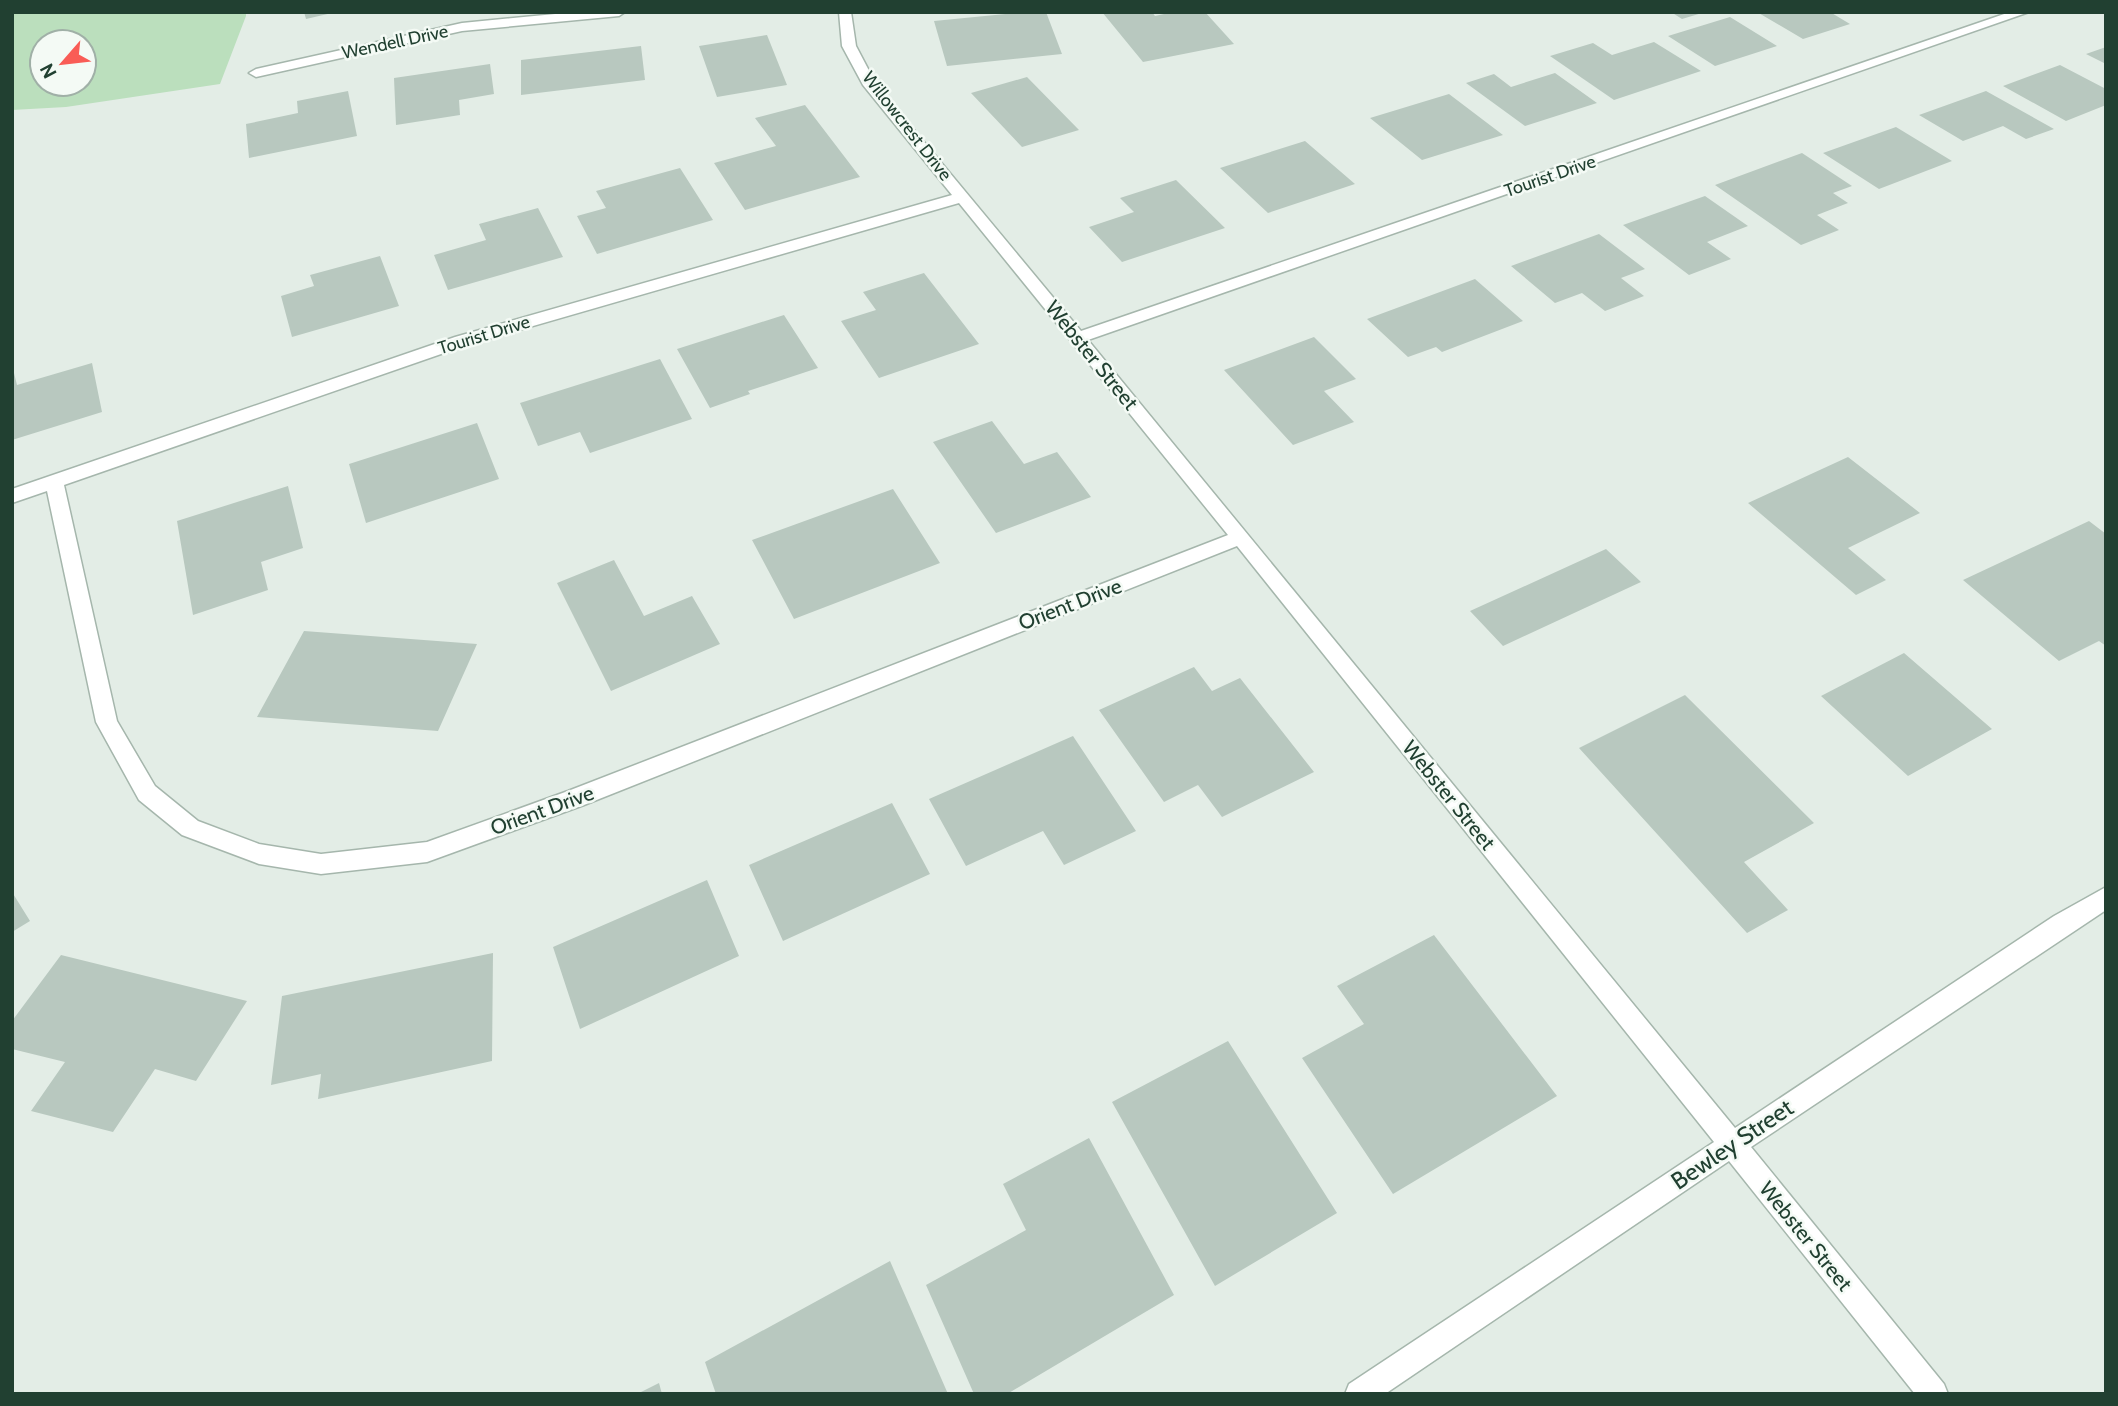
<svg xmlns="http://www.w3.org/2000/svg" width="2118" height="1406" viewBox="0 0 2118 1406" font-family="Cabin,sans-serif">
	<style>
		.green { fill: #bbdfbd; fill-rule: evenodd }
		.building { fill: #b8c8bf }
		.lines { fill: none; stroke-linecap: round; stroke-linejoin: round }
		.minor-casing { stroke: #a5b6ac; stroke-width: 3 }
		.minor { fill: #fff; fill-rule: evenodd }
		.labels { text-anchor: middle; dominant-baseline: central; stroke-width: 5; stroke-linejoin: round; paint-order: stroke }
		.far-street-label { font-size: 18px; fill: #214031; stroke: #f4faf5 }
		.street-label { font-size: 21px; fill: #214031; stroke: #f4faf5 }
		.near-street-label { font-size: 24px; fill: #214031; stroke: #f4faf5 }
	</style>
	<rect width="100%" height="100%" fill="#e3ede6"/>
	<path class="green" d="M12,12H246V16L220,84L66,107L12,110ZM42,42H84V84H42Z"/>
	<path class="building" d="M304,12H332V13L306,19Z
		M1027,12H1046L1062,54L947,66L934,21Z
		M1102,12H1152L1155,16L1173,12H1205L1234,44L1143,62Z
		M1671,12H1702V13L1682,19Z
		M1757,12H1830L1850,24L1803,39Z
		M1730,17L1777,46L1715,66L1668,36Z
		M767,35L787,85L717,97L699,46Z
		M1654,42L1701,71L1614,100L1550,56L1593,43L1612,55Z
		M641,46L645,80L521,95V60Z
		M2106,47V64L2086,54Z
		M490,64L494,94L459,100L460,115L396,125L394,78Z
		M2060,65L2106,89V105L2066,121L2003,86Z
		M1555,73L1597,103L1525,126L1466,83L1494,74L1511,87Z
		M1027,77L1079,130L1022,147L971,93Z
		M348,91L357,136L249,158L246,124L298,113L297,101Z
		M1986,91L2054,129L2026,139L2003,126L1963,141L1919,115Z
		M1449,94L1503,135L1422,160L1370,118Z
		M805,105L860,177L745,210L714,163L776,146L755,118Z
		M1896,127L1952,161L1879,189L1823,153Z
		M1305,141L1355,184L1268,213L1220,168Z
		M1802,153L1852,186L1833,193L1848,203L1817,215L1839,230L1801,245L1715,185Z
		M680,168L713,220L597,254L577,216L606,208L596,191Z
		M1176,180L1225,228L1122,262L1089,227L1134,212L1120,198Z
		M1705,196L1748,226L1707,242L1731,259L1689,275L1623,225Z
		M538,208L563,257L448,290L434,255L486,240L479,224Z
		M1599,234L1645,269L1621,278L1644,296L1605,311L1582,293L1555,303L1511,266Z
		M380,256L399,306L292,337L281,296L314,286L310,275Z
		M924,273L979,344L879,378L841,321L876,310L863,292Z
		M1475,279L1523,321L1442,352L1436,347L1408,357L1367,319Z
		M784,315L818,368L748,391L750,394L710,408L677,349Z
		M1314,337L1356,379L1324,391L1354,422L1293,445L1224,370Z
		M660,359L692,419L590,453L580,432L538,446L520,403Z
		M92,363L102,412L12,440V365L17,385Z
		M992,421L1024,464L1057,452L1091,497L996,533L933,442Z
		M477,423L499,479L366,523L349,464Z
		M1848,457L1920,513L1848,548L1886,580L1856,595L1748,503Z
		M288,486L303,548L261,562L268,590L193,615L177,521Z
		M893,489L940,563L794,619L752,540Z
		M2089,521L2106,534V646L2099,641L2059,661L1963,580Z
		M1606,549L1641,582L1503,646L1470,611Z
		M614,560L644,616L692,596L720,644L611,691L557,583Z
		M304,631L477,644L438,731L257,717Z
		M1904,653L1992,729L1908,776L1821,696Z
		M1194,667L1212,691L1240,678L1314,772L1222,817L1198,785L1164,802L1099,710Z
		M1685,695L1814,823L1744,862L1788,910L1747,933L1579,748Z
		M1073,736L1136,831L1064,865L1043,831L966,866L929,799Z
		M892,803L930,874L783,941L749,865Z
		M707,880L739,956L580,1029L553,947Z
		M12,892L30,921L12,932Z
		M1434,935L1557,1096L1393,1194L1302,1058L1364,1024L1337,986Z
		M493,953L492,1061L318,1099L321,1074L271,1085L282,996Z
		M61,955L247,1001L196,1081L155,1069L113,1132L31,1111L65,1062L12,1049V1021Z
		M1228,1041L1337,1213L1215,1286L1112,1102Z
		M1089,1138L1174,1295L1007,1394H974L926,1285L1026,1230L1003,1184Z
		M890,1261L948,1394H716L705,1362Z
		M659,1383L662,1394H637Z"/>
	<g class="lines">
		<g class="minor-casing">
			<path id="minor" d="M576,12H625L619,16L462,31L256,77L249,73L256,69L462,23Z
				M839,12H851L856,46L876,84L1081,331L2010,12H2029L1088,340L1735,1128L2054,916L2106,887V910L1751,1147L1944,1384L1948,1394H1915L1729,1161L1385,1394H1345L1349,1384L1714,1142L1237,546L584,805L427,862L321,874L259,864L182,835L139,800L96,722L47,491L12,503V489L455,337L952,195L863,85L842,46ZM959,203L1228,535L568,791L427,842L321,854L259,844L198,821L155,786L117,721L64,485L467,345Z"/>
		</g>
		<use href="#minor" class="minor"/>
	</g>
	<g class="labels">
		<g class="far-street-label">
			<text transform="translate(395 42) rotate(-12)">Wendell Drive</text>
			<text transform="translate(907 126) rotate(52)">Willowcrest Drive</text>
			<text transform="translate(1550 176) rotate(-19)">Tourist Drive</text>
			<text transform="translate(484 335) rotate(-17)">Tourist Drive</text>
		</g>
		<g class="street-label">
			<text transform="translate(1092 355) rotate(51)">Webster Street</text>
			<text transform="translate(1070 604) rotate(-21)">Orient Drive</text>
			<text transform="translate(1449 795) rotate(51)">Webster Street</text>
			<text transform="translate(542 810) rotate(-20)">Orient Drive</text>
			<text transform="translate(1806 1236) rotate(51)">Webster Street</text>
		</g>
		<g class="near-street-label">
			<text transform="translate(1732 1144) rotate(-34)">Bewley Street</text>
		</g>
	</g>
	<rect width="2118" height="1406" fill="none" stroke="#214031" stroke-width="28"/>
	<g transform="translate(63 63) rotate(242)"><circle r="33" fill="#f4faf5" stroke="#a0b0a7" stroke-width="2"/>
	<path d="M0-5L12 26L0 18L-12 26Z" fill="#f95c56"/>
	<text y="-10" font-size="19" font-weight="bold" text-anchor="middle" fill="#214031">N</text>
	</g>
</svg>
